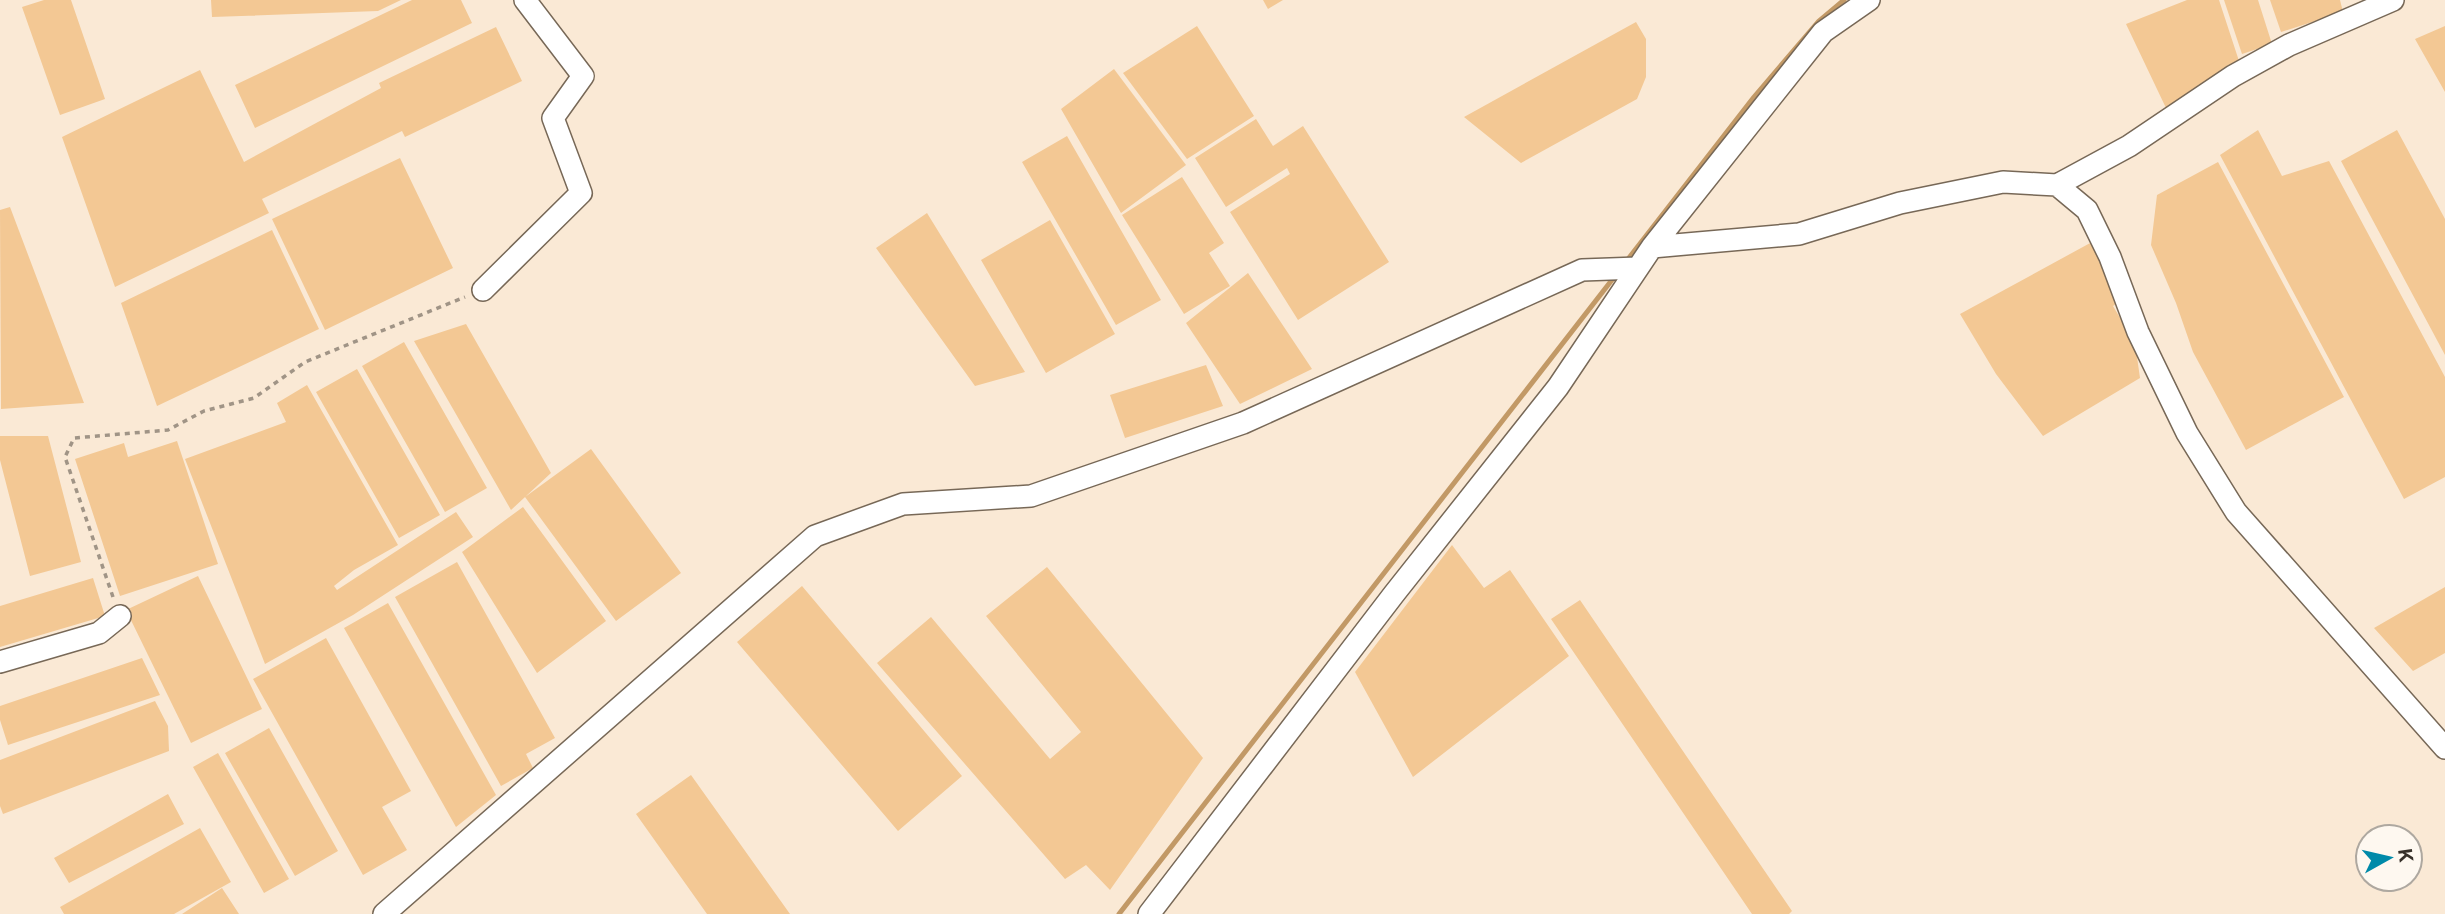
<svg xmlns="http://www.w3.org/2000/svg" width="2445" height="914" viewBox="0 0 2445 914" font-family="Inter,sans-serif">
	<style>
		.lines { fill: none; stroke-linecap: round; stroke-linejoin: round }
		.stream { stroke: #c29966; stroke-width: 5 }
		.building { fill: #f3c894 }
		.minor-casing { stroke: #776857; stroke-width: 24 }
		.path { stroke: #a09486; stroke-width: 3.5; stroke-dasharray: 5 5; stroke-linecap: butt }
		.minor { stroke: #fff; stroke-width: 21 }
	</style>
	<rect width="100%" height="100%" fill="#fae9d5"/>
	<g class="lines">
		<path class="stream" d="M1625,263L1754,97L1818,22L1844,0
			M1119,914L1615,276"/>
	</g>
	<path class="building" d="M44,0H71L105,99L60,115L22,7Z
		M211,0H401L378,11L212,17Z
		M412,0H461L472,23L255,128L235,85Z
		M1263,0H1283L1268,9Z
		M2187,0H2219L2239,61L2166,108L2126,24Z
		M2224,0H2258L2272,44L2242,54Z
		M2270,0H2340L2343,12L2281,32Z
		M1636,22L1646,39V77L1637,99L1521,163L1464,117Z
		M1197,26L1254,116L1187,159L1123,73Z
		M2445,26V92L2415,39Z
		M496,27L522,81L405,137L402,131L262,199L269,213L115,287L62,137L200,70L244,162L381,88L379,83Z
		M1114,69L1186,165L1121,213L1061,109Z
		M1256,119L1273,146L1303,126L1389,262L1298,320L1230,212L1290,174L1287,168L1226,207L1195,158Z
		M2258,130L2282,176L2329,161L2445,377V477L2404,499L2220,155Z
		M2397,130L2445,219V355L2341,161Z
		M1067,136L1161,300L1116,325L1022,162Z
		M400,158L453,268L325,330L272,219Z
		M2218,162L2344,397L2246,450L2193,352L2176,303L2151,245L2157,195Z
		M1182,177L1224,243L1209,253L1230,286L1184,314L1122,215Z
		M10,207L84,403L1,409L0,210Z
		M927,213L1025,372L975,386L876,248Z
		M1050,220L1115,334L1046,373L981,260Z
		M272,230L319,329L157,406L121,303Z
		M2092,242L2116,304L2113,306L2135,343L2140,378L2043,436L1996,374L1960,314Z
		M1248,273L1312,369L1240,404L1186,323Z
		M466,324L551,473L511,510L414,341Z
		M404,342L487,488L445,512L362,366Z
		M1206,365L1223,406L1125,438L1110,395Z
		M357,369L440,515L399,538L316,392Z
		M307,385L398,545L354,570L334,586L337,590L456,512L473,537L353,615L265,664L185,459L286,422L277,403Z
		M0,436H48L81,562L30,576L0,460Z
		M177,441L218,564L120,596L75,459L124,443L128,457Z
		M591,449L681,573L616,621L525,497Z
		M523,507L606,621L537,673L462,552Z
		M1452,545L1484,588L1510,570L1569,656L1413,777L1355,672Z
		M457,562L555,738L526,754L533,768L501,786L395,597Z
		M1047,567L1203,758L1110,890L1086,865L1065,879L877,663L931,617L1050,759L1081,732L986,616Z
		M198,576L262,709L191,743L126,610Z
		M93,578L105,616L0,647V606Z
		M802,586L962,776L898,831L737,642Z
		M2445,587V653L2413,671L2374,628Z
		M1580,600L1792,911L1789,914H1752L1551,619Z
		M388,603L496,795L456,827L344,628Z
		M326,638L411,791L382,807L407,850L363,875L253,679Z
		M142,658L160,695L8,745L0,720V706Z
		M155,701L168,726L169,751L3,814L0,806V760Z
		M269,728L338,851L295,876L225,753Z
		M218,753L289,879L264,893L193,767Z
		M691,775L790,914H707L636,814Z
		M168,794L184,824L69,883L54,858Z
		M200,828L231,882L174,914H64L60,907Z
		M222,888L239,914H182Z"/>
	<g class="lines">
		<g class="minor-casing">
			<path id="minor" d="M2057,185L2129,146L2233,76L2289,45L2393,0
				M1652,247L1799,234L1900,203L2003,182L2057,185L2087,210L2110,257L2138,332L2187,433L2236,512L2445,748
				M483,290L581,193L553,118L583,76L525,0
				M0,662L99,633L120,616
				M384,914L815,536L903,504L1031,496L1243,423L1582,270L1638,268
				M1149,914L1394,594L1558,387L1652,247L1823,32L1869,0"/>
		</g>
		<path class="path" d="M113,597L65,457L74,438L168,430L204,411L254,398L305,362L465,297"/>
		<use href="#minor" class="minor"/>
	</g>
	<g transform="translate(2389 858) rotate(82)"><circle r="33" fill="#fef8f0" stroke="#aea8a0" stroke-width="2"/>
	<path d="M0-5L12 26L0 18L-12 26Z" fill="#008aa9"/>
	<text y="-10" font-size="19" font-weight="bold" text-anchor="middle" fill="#373029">K</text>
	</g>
</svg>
